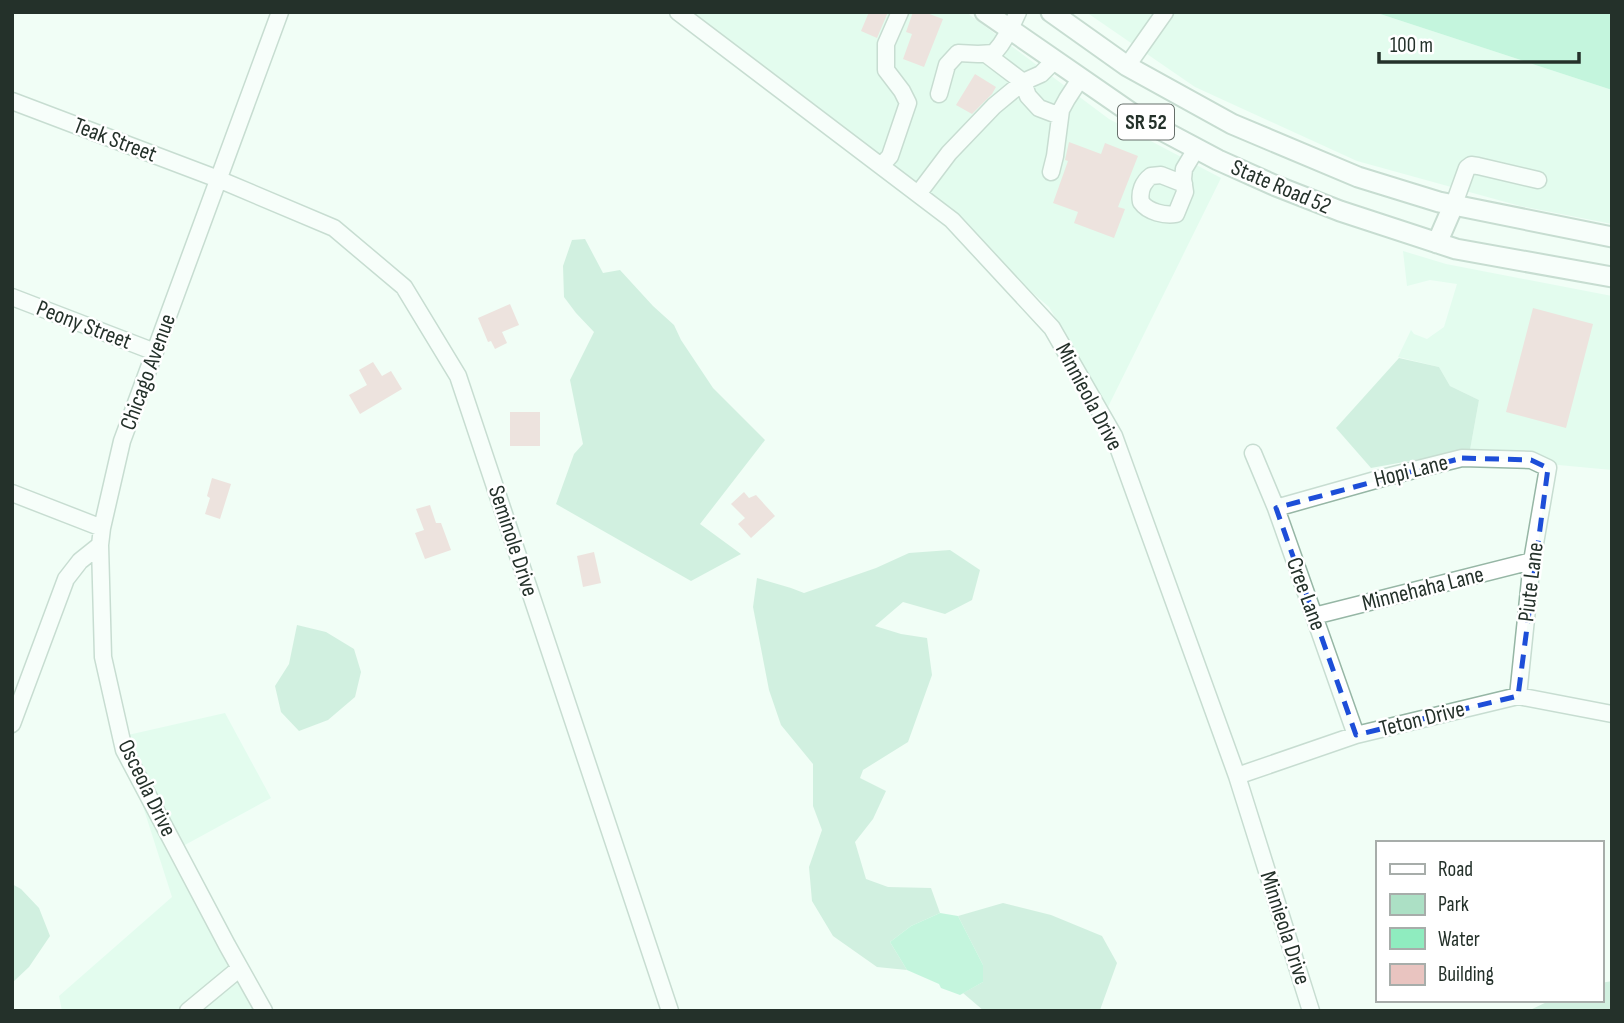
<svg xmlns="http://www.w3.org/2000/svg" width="1624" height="1023" viewBox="0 0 1624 1023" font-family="'Sofia Sans Condensed',sans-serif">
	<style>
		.built { fill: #d2fbe5 }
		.green { fill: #ace0c5 }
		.water { fill: #8fecbf }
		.building { fill: #e9c4c0 }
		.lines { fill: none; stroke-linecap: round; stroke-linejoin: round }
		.minor-casing { stroke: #96b6a5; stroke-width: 19 }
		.major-casing { stroke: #96b6a5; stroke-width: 23 }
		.minor { stroke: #fff; stroke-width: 16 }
		.major { stroke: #fff; stroke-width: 19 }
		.marked { fill: none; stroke: #1d4ed8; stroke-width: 5; stroke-dasharray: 14 9; stroke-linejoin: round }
		.labels { text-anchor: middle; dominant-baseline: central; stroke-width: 5; stroke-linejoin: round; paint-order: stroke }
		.shield { fill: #fff; stroke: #666f6a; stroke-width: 2 }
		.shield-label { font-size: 21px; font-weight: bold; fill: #24312a }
		.street-label { font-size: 23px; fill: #24312a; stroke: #fff }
	</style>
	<rect width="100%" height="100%" fill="#f1fef6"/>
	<path class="built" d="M673,12H966L1109,119L1221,178L1108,407L1049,307L866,150Z
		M1086,12H1374L1612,90V224L1520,206L1357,161L1195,87Z
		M1403,251L1446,264L1612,296V470L1504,460L1470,450L1479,400L1450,386L1439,367L1398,357L1411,330L1414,334L1427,339L1444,327L1457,284L1430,280L1407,286Z
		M225,713L271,798L183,846L130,746L128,735Z
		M139,794L255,1011H62L59,996L172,897Z"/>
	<path class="green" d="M585,239L603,273L620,270L653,306L674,325L681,340L713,388L765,440L700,524L741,554L691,581L556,504L574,454L583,444L570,380L594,332L576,313L564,297L563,266L572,240Z
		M1399,358L1439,367L1450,386L1479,400L1470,450L1371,468L1336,428Z
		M950,550L980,570L972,600L945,614L903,602L875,626L901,634L927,638L932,675L908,742L863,770L860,778L886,791L873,819L855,842L866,879L888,887L931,888L940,913L911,926L890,942L907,970L877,967L833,936L812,901L809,867L822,830L813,806V764L781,725L769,690L753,607L757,578L791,588L804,593L876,568L909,553Z
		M297,625L326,632L354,649L361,672L355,697L328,720L299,731L281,712L275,686L289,664Z
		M12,884L21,889L39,908L50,936L29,967L12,983Z
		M1003,903L1051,915L1102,936L1117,963L1100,1010L984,1011L963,993L983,982V965L958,916Z
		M1612,981V1011H1528L1551,1000H1601V983Z"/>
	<path class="water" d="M1374,12H1612V90Z
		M940,913L958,916L983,965V982L960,995L941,988L939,984L907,970L890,942L911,926Z"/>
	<path class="building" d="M869,12H888L877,38L861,31Z
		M913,12H924L943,19L924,67L903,59L912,34L906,32Z
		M975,74L996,87L992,94L972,114L956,105Z
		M1069,142L1101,154L1105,143L1138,156L1118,207L1125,209L1114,238L1074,223L1078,212L1053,203L1068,161L1065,160Z
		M510,304L519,325L502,332L507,343L495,349L491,341L488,342L478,318Z
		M1533,308L1593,324L1566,428L1506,412Z
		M373,362L382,376L391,371L402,389L360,414L349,395L367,385L359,370Z
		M510,412H540V446H510Z
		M212,478L231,484L220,519L205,514L210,498L207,496Z
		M744,492L749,498L756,495L775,516L751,538L738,524L745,518L731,504Z
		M430,505L436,523H441L451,550L425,559L415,533L424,530L416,509Z
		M594,552L601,583L583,587L577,556Z"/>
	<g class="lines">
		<g class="minor-casing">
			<path id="minor" d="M678,12L952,220L1052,328L1114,436L1237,776L1311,1011
				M986,54L1023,82L1028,96L1039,108L1060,116
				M1127,66L1165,12
				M939,94L947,65L958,53L978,54L994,53C1005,41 1011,27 1018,12
				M12,101L218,179L334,228L404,287L458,376L670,1011
				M881,166L890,156L908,103L902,91L886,70V44L900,12
				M1051,172L1055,156L1061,110L1067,99L1080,79
				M1184,184L1161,175L1151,176C1143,182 1139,192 1141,202C1148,212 1165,216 1176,214L1185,192L1183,179L1184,169L1196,149
				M918,194L949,153L994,106L1023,82L1041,74L1054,61
				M1454,204L1467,168L1471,165L1478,166L1538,180
				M12,297L155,352
				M1253,453L1276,508L1356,735
				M12,493L102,528
				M1276,508L1386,477L1462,458L1531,460L1548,468L1532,561L1518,696
				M1314,616L1532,561
				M12,724L66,579L80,561L100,545
				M1237,776L1356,735L1518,696L1612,714
				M188,1011L240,968
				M264,1011L227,945L124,750L103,657L100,545L102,528L122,441L280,12"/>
		</g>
		<g class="major-casing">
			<path id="major" d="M985,12L1137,117L1218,160L1276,186L1340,211L1456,249L1612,277
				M1051,12L1127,66L1232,124L1358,177L1439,202L1612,237
				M1437,243L1454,204"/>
		</g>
		<use href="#minor" class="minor"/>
		<use href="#major" class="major"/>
	</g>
	<path d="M0 0H1624V1023H0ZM1462,458L1531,460L1548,468L1518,696L1356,735L1276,508Z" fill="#f1fef6" fill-opacity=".55" fill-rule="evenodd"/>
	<path class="marked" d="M1462,458L1531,460L1548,468L1518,696L1356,735L1276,508Z"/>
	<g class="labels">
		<rect class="shield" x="1118" y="104.5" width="56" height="35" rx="5"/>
		<g class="shield-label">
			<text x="1146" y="122">SR 52</text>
		</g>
		<g class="street-label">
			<text transform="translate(115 140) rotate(21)">Teak Street</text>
			<text transform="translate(1281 187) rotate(23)">State Road 52</text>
			<text transform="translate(84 325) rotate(21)">Peony Street</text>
			<text transform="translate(148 372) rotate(-70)">Chicago Avenue</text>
			<text transform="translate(1089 397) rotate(62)">Minnieola Drive</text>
			<text transform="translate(1411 471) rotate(-14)">Hopi Lane</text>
			<text transform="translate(513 541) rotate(72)">Seminole Drive</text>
			<text transform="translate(1531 582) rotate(-83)">Piute Lane</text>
			<text transform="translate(1423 589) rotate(-14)">Minnehaha Lane</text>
			<text transform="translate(1306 594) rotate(70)">Cree Lane</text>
			<text transform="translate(1422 719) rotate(-14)">Teton Drive</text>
			<text transform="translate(147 788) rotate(64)">Osceola Drive</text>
			<text transform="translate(1285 928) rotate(72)">Minnieola Drive</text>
		</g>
	</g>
	<rect width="1624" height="1023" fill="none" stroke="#24312a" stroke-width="28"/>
	<rect x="1376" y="841" width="228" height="161" fill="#ffffff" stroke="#a7adaa" stroke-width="2"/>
	<rect x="1390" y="864" width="35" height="10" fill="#ffffff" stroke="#a7adaa" stroke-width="2"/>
	<text x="1438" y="876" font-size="21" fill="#24312a">Road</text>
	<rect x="1390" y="894" width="35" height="21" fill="#ace0c5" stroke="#a7adaa" stroke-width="2"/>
	<text x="1438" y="911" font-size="21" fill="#24312a">Park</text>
	<rect x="1390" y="928" width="35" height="21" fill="#8fecbf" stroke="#a7adaa" stroke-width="2"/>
	<text x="1438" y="946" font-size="21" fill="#24312a">Water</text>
	<rect x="1390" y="964" width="35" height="21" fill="#e9c4c0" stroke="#a7adaa" stroke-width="2"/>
	<text x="1438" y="981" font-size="21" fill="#24312a">Building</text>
	<path d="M1379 52v10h200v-10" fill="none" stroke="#24312a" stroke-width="3.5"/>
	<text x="1390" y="52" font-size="21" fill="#24312a" stroke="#ffffff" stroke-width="5" paint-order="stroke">100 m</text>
</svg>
